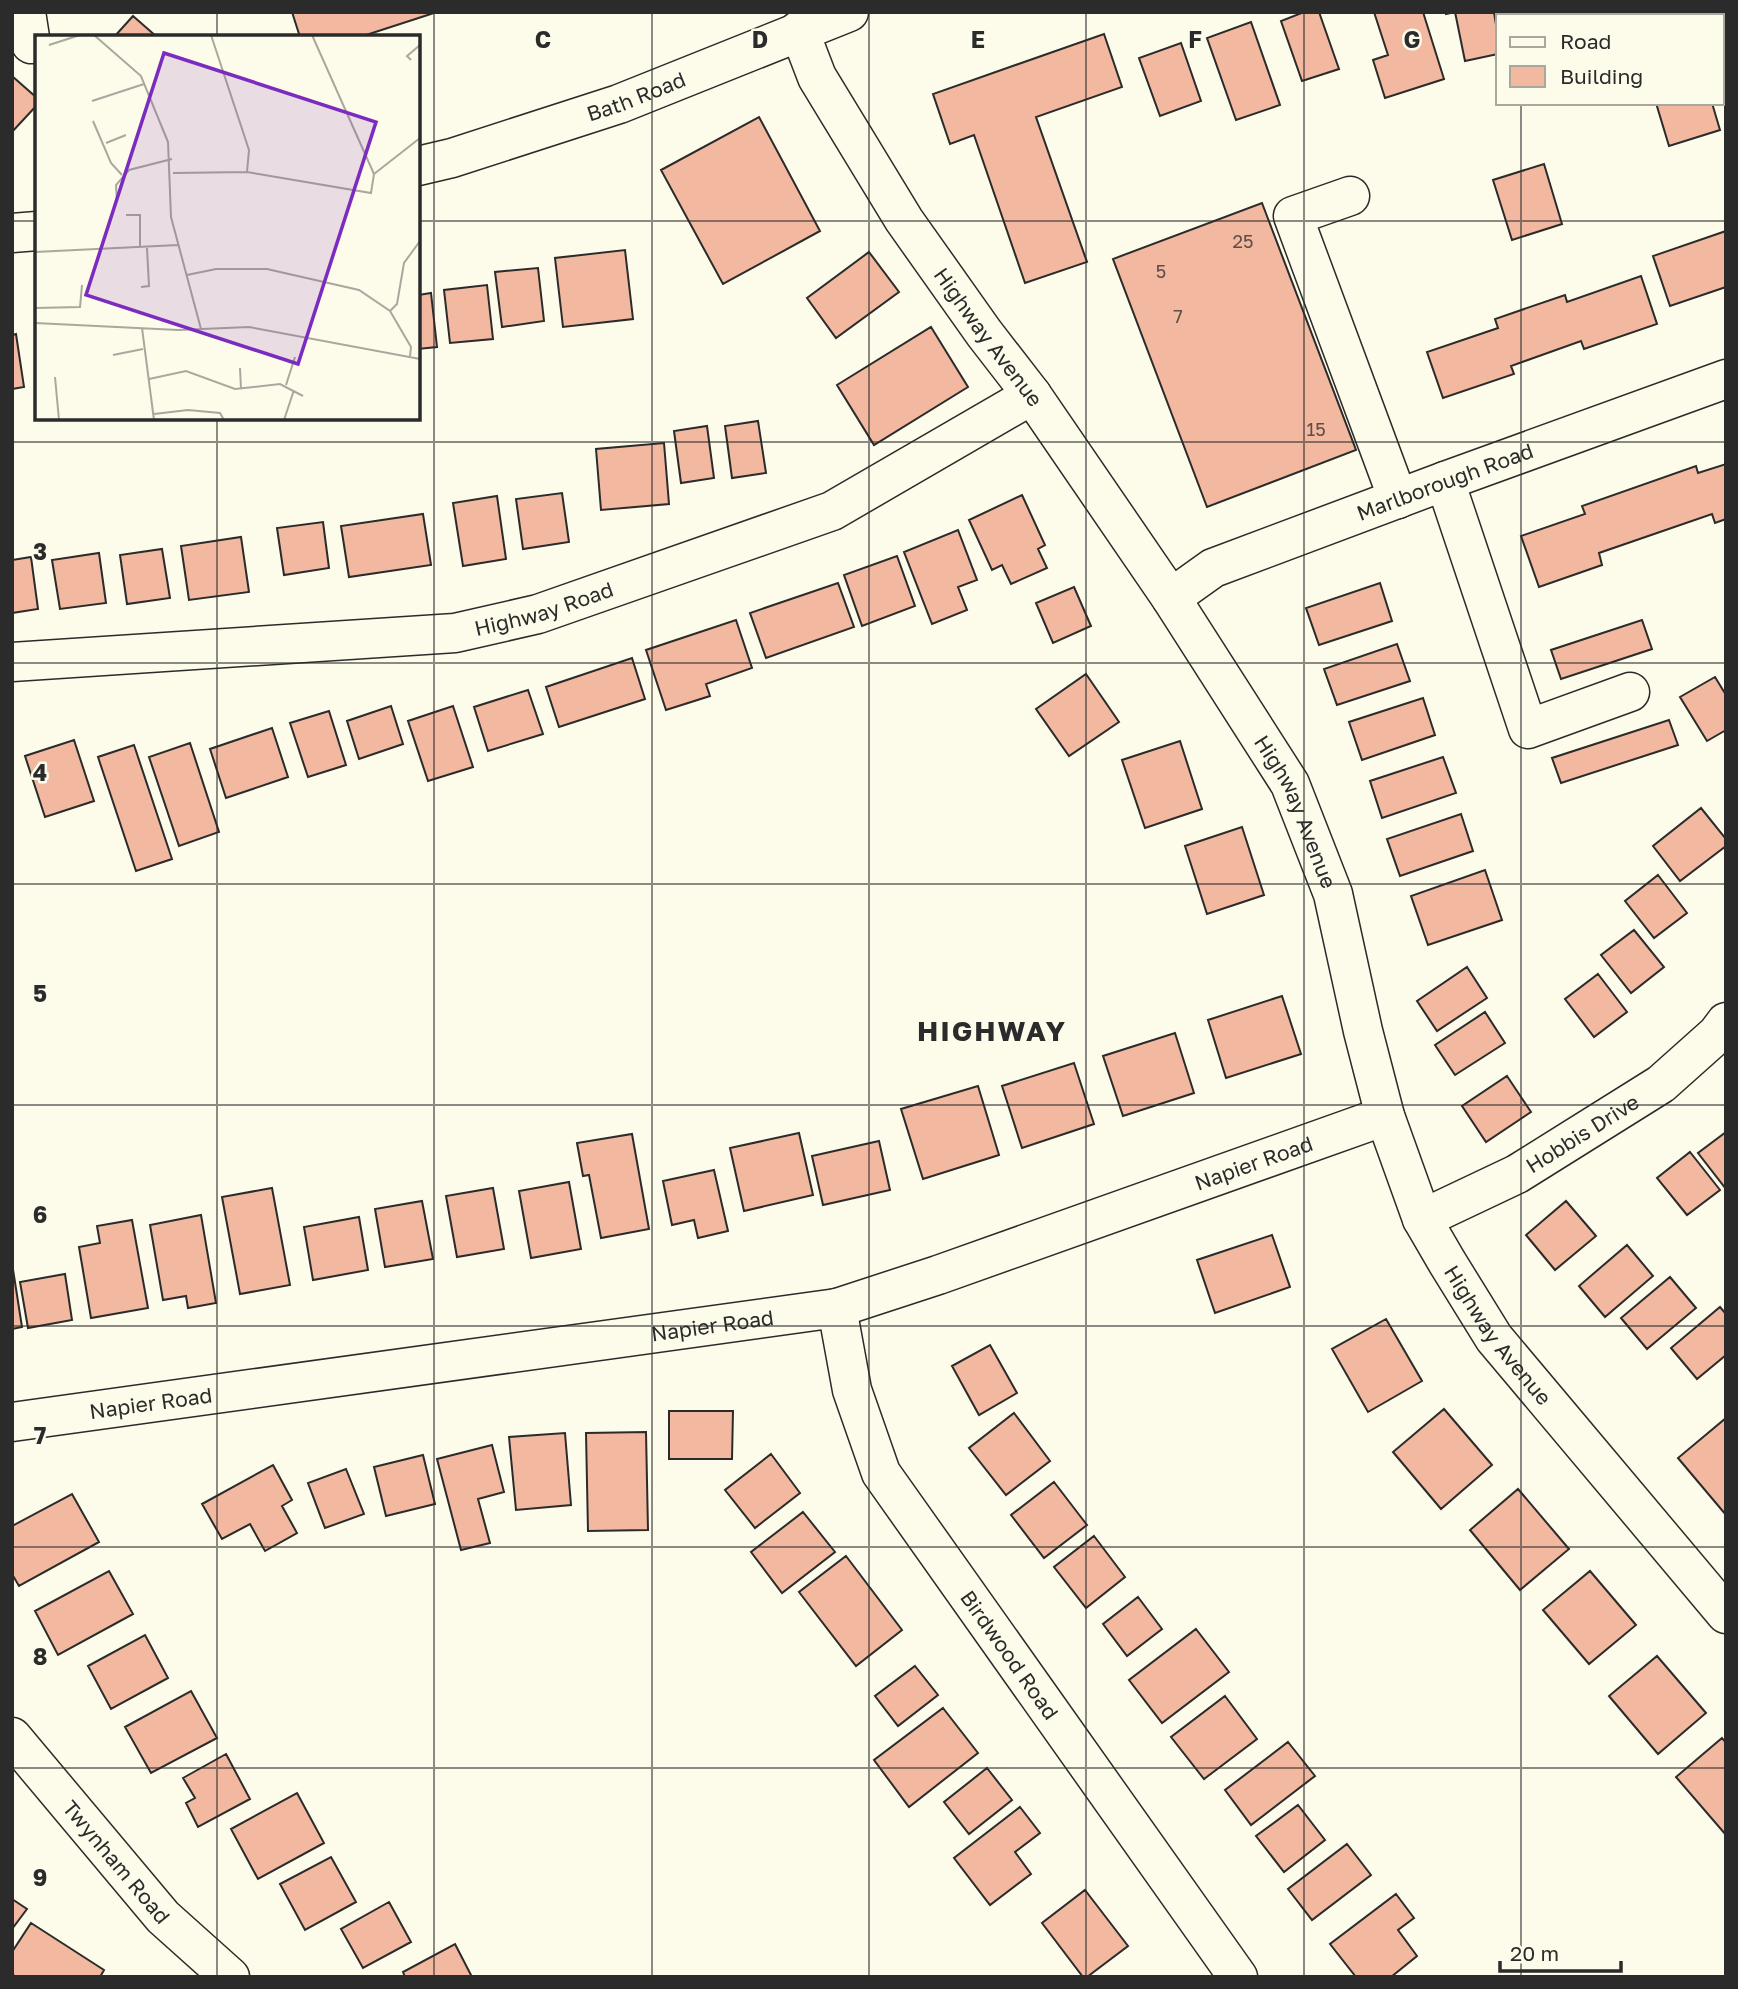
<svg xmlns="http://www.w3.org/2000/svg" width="1738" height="1989" viewBox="0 0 1738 1989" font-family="'Golos Text',sans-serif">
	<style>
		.building { fill: #f2b8a0; stroke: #2b2b2b; stroke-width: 2 }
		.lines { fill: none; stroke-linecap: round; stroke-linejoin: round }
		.minor-casing { stroke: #2b2b2b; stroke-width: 41 }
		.major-casing { stroke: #2b2b2b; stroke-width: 41 }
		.minor { stroke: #fdfbea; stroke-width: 38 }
		.major { stroke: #fdfbea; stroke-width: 38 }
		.grid { fill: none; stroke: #2b2b2b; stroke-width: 2; stroke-opacity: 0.55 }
		.labels { text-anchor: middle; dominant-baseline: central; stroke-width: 5; stroke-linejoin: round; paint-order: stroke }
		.number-label { font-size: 18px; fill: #5d4e48 }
		.street-label { font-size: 21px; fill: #2b2b2b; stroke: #fdfbea }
		.district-label { font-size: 28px; font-weight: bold; letter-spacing: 2px; fill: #2b2b2b; stroke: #fdfbea }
		.inset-road { fill: none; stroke: #a9a89e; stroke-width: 2 }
		.view { fill: #7b2cbf; fill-opacity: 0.15; stroke: #7b2cbf; stroke-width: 3.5 }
		.inset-edge { fill: none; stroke: #2b2b2b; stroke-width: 3.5 }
		.grid-label { font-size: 23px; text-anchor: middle; font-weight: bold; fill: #2b2b2b; stroke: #fdfbea; stroke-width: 5; stroke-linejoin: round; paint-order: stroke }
	</style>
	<rect width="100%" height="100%" fill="#fdfbea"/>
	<path class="building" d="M292,12H437L360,37H300Z
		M1304,12H1319L1339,69L1302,81L1281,21Z
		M1374,12H1423L1444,79L1385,98L1373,60L1388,55Z
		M1445,12H1494L1498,37V54L1465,61L1455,12L1446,14Z
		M1635,12H1692L1693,16H1636Z
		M133,16L157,37H114Z
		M1251,22L1280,105L1236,120L1207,38Z
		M1104,34L1122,87L1036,117L1087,262L1025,283L974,135L950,144L933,94Z
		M1181,43L1201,101L1160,116L1139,58Z
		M12,76L37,98V105L12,132Z
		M1656,103H1712L1720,130L1669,146Z
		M759,117L820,231L723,284L661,170Z
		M1544,164L1562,224L1512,240L1493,180Z
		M1262,203L1356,450L1207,507L1113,259Z
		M1726,231V287L1670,306L1653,256Z
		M625,250L633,319L563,327L555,258Z
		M869,252L899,292L836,338L807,298Z
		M538,268L544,321L502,327L495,272Z
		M1641,276L1657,324L1584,349L1581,341L1511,366L1514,374L1443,398L1427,352L1498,328L1495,319L1565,295L1567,302Z
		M487,285L493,339L450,343L444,290Z
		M431,293L437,347L418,349V295Z
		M931,327L968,387L874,445L837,385Z
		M16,334L24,387L12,389V335Z
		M758,421L766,473L732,478L725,426Z
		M707,426L714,478L681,483L674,431Z
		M664,443L669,504L601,510L596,449Z
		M1726,464V519L1715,523L1712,514L1599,553L1602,565L1539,587L1521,536L1585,514L1582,506L1696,466L1698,473Z
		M562,493L569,542L523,549L516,499Z
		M1022,495L1045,545L1038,549L1047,568L1011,584L1002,565L992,570L969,520Z
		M497,496L506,559L463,566L453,503Z
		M423,514L431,565L349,577L341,526Z
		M323,522L329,568L284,575L277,528Z
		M958,530L977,580L958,587L967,610L932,624L904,552Z
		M241,537L249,592L189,600L181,546Z
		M162,549L170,598L127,604L120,555Z
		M99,553L106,603L60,609L52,560Z
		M897,556L915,606L862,626L844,575Z
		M31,557L38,609L12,613V560Z
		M838,583L854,627L766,658L750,613Z
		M1380,583L1392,621L1319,645L1306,608Z
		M1074,587L1091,626L1053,643L1036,603Z
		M736,620L752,668L706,684L710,696L666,710L646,650Z
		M1642,620L1652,649L1561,679L1551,650Z
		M1397,644L1410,681L1337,705L1324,669Z
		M632,658L645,699L559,727L546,687Z
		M1086,674L1119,722L1069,756L1036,709Z
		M1715,677L1726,695V730L1707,741L1680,697Z
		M528,690L543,734L488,751L474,707Z
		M1423,698L1435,735L1362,760L1349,722Z
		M391,706L403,744L359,759L347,721Z
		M453,706L473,767L428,781L408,721Z
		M329,711L346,765L308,777L290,723Z
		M1669,720L1678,745L1561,783L1552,758Z
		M272,728L288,777L226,798L210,749Z
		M74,740L94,801L45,817L25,756Z
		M1180,741L1202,809L1145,828L1122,760Z
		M190,743L219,832L179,846L149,757Z
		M134,745L172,859L136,871L98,757Z
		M1443,757L1456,793L1382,818L1370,781Z
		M1701,808L1726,839V846L1680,881L1653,846Z
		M1461,814L1473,851L1400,876L1387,839Z
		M1242,827L1264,895L1207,914L1185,846Z
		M1485,870L1502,920L1428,945L1411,896Z
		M1658,875L1687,913L1654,938L1625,901Z
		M1634,930L1664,967L1631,993L1601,955Z
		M1467,967L1487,998L1437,1031L1417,1001Z
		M1598,974L1627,1012L1594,1037L1565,999Z
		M1282,996L1301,1054L1226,1078L1208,1020Z
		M1485,1012L1505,1043L1455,1075L1435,1045Z
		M1175,1033L1194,1093L1123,1116L1103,1056Z
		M1074,1063L1094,1124L1022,1148L1002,1086Z
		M1507,1076L1531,1112L1486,1142L1462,1106Z
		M978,1086L999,1155L923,1179L901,1109Z
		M1726,1132V1189L1698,1153Z
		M799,1133L813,1195L744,1211L730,1148Z
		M632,1134L649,1229L601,1238L589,1175L583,1176L577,1143Z
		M879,1141L890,1190L823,1205L812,1156Z
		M1690,1152L1720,1190L1687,1215L1657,1178Z
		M714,1170L728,1231L698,1238L694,1220L672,1225L663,1181Z
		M569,1182L581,1249L531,1258L519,1191Z
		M272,1188L290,1285L240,1294L222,1197Z
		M493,1188L504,1249L457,1257L446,1196Z
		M422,1201L433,1259L385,1267L375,1209Z
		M1566,1201L1596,1236L1555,1270L1526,1235Z
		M201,1215L216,1303L188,1308L186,1296L163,1300L150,1225Z
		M359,1217L368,1270L313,1280L304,1227Z
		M132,1220L148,1308L91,1318L79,1247L100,1243L97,1226Z
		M1272,1235L1290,1287L1215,1313L1197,1260Z
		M1627,1245L1653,1276L1605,1317L1579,1286Z
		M12,1263L22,1327L12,1329Z
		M65,1274L72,1320L28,1328L20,1282Z
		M1670,1277L1696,1308L1647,1349L1621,1318Z
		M1720,1307L1726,1314V1355L1697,1379L1671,1348Z
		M1386,1319L1422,1381L1368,1412L1332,1349Z
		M990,1345L1017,1393L979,1415L952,1366Z
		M1444,1409L1492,1465L1441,1509L1393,1452Z
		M669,1411H733L732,1459H669Z
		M1014,1413L1050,1461L1006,1495L969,1448Z
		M1726,1418V1515L1678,1458Z
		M646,1432L648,1530L588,1531L586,1433Z
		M565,1433L571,1505L516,1510L509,1437Z
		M492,1445L504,1492L478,1499L490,1543L461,1550L437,1459Z
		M771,1454L800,1493L755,1528L725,1490Z
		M423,1455L435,1504L386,1516L374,1467Z
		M273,1465L292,1500L282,1506L297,1533L265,1551L250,1524L222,1539L202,1504Z
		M346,1469L364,1514L325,1528L308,1483Z
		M1054,1482L1087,1525L1044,1558L1011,1515Z
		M1518,1489L1569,1549L1520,1590L1470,1530Z
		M72,1494L99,1542L19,1586L12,1574V1526Z
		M803,1512L835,1552L782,1593L751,1552Z
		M1094,1536L1125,1577L1086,1608L1054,1567Z
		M846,1556L902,1630L856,1666L799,1592Z
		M109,1571L133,1614L58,1655L35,1611Z
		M1590,1571L1636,1625L1589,1664L1543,1610Z
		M1138,1597L1162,1629L1127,1656L1103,1624Z
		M1196,1629L1229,1672L1162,1723L1129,1680Z
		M145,1635L168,1678L111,1709L88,1666Z
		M1657,1656L1706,1713L1658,1754L1609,1696Z
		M915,1666L938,1695L898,1726L875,1696Z
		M191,1691L217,1738L151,1773L125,1727Z
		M1225,1696L1257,1739L1204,1779L1171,1737Z
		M943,1708L978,1753L909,1807L874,1760Z
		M1722,1738L1726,1743V1835L1676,1777Z
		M1288,1742L1315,1776L1251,1825L1225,1790Z
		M226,1754L250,1799L198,1827L186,1803L195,1798L183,1778Z
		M987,1768L1012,1800L969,1834L944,1802Z
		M297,1793L324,1843L258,1879L231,1829Z
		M1298,1805L1325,1840L1284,1872L1256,1836Z
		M1020,1807L1040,1833L1015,1852L1031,1874L990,1905L954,1858Z
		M1347,1844L1371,1875L1312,1920L1288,1889Z
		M331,1857L356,1902L305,1930L280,1884Z
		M1085,1890L1128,1946L1087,1977H1083L1042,1923Z
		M1396,1894L1414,1918L1398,1930L1417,1956L1391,1977H1356L1330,1944Z
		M12,1899L27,1909L12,1929Z
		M389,1902L411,1942L363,1968L341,1929Z
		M31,1923L104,1970L100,1977H16L12,1974V1952Z
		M455,1944L472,1977H405L403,1972Z"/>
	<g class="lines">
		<g class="minor-casing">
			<g id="minor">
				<path d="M26,12L31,44"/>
				<path id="s1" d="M799,30L817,77L904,220L984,333L1032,395L1171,598L1290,784L1333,894L1363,1031L1385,1116L1422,1219L1447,1262L1494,1338L1726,1614"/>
				<path d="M1350,196L1293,216L1398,499"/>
				<path d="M1445,481L1528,729L1630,692"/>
				<path id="s2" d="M1171,598L1213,568L1445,481L1726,379"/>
				<path id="s3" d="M12,662L455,633L538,614L832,511L1032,395"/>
				<path id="s4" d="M1422,1219L1517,1174L1661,1084L1717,1034L1726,1022"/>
				<path id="s5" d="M837,1308L852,1390L881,1473L1238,1977"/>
				<path id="s6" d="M12,1422L837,1308L938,1275L1385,1116"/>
				<path id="s7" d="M12,1737L163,1917L230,1977"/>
			</g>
		</g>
		<g class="major-casing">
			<g id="major">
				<path id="s8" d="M418,166L452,158L619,104L849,12"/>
				<path d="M12,233L37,231"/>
			</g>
		</g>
		<use href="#minor" class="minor"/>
		<use href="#major" class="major"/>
	</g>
	<path class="grid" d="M217,12V37M434,12V1977M652,12V1977M869,12V1977M1086,12V1977M1304,12V1977M1521,12V16M1521,103V1977M12,221H37M418,221H1726M217,418V1977M12,442H1726M12,663H1726M12,884H1726M12,1105H1726M12,1326H1726M12,1547H1726M12,1768H1726"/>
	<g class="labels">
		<g class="number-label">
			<text x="1243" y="241">25</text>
			<text x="1161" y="271">5</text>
			<text x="1178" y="316">7</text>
			<text x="1316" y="429">15</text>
		</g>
		<g class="street-label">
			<text stroke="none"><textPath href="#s8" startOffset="229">Bath Road</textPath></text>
			<text stroke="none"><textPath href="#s1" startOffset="362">Highway Avenue</textPath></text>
			<text stroke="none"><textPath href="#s2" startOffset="299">Marlborough Road</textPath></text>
			<text stroke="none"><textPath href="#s3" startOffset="536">Highway Road</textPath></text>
			<text stroke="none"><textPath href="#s1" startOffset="929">Highway Avenue</textPath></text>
			<text stroke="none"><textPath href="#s4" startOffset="182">Hobbis Drive</textPath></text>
			<text stroke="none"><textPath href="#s6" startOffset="1274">Napier Road</textPath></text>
			<text stroke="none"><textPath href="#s6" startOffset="707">Napier Road</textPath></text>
			<text stroke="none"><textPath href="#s1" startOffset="1496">Highway Avenue</textPath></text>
			<text stroke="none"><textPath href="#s6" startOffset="140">Napier Road</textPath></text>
			<text stroke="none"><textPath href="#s5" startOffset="394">Birdwood Road</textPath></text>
			<text stroke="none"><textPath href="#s7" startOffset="163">Twynham Road</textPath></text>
		</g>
		<g class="district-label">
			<text x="992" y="1030">HIGHWAY</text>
		</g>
	</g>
	<g transform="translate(35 35)">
		<rect width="385" height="385" fill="#fdfbea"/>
		<path class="inset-road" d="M59,0L106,41L133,107L136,182L166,294M176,0L214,115L212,137M14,10L45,0M376,25L372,21L385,10M57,66L109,49M58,86L76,128L87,140M71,108L91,100M138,138L212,137L336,158L339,139L277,0M339,139L385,103M82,166L81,150L94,135L137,124M91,180H105V213M0,217L143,210M152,240L181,234H232L324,255L355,276L376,312L375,321M106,252L114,251L112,213M0,273L45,272L47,250M355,276L362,269L369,228L385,206M0,288L143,295L214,292L385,324M107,293L119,385M78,320L108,314M205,333L206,354M20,342L24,385M114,344L151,336L200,354L245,349L268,361M251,350L260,322M119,379L153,375L185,378L189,385M249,385L259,355"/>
		<path class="view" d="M129,18L341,87L263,329L51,260Z"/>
		<rect width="385" height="385" class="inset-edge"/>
	</g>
	<g class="grid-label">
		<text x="543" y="48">C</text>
		<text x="760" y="48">D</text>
		<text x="978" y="48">E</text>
		<text x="1195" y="48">F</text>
		<text x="1412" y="48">G</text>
		<text x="40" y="560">3</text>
		<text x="40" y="781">4</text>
		<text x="40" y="1002">5</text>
		<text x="40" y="1223">6</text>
		<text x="40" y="1444">7</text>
		<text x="40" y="1665">8</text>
		<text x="40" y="1886">9</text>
	</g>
	<rect width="1738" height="1989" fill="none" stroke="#2b2b2b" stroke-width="28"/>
	<rect x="1496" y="14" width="228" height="91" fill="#fdfbea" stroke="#a9a89e" stroke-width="2"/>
	<rect x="1510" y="37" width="35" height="10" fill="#fdfbea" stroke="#a9a89e" stroke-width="2"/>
	<text x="1560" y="49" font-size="21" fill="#2b2b2b">Road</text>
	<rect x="1510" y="66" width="35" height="21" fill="#f2b8a0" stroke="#a9a89e" stroke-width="2"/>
	<text x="1560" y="84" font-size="21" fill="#2b2b2b">Building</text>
	<path d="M1500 1961v10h121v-10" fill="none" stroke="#2b2b2b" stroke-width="3.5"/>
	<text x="1510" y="1961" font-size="21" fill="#2b2b2b" stroke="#fdfbea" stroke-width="5" paint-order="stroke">20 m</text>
</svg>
